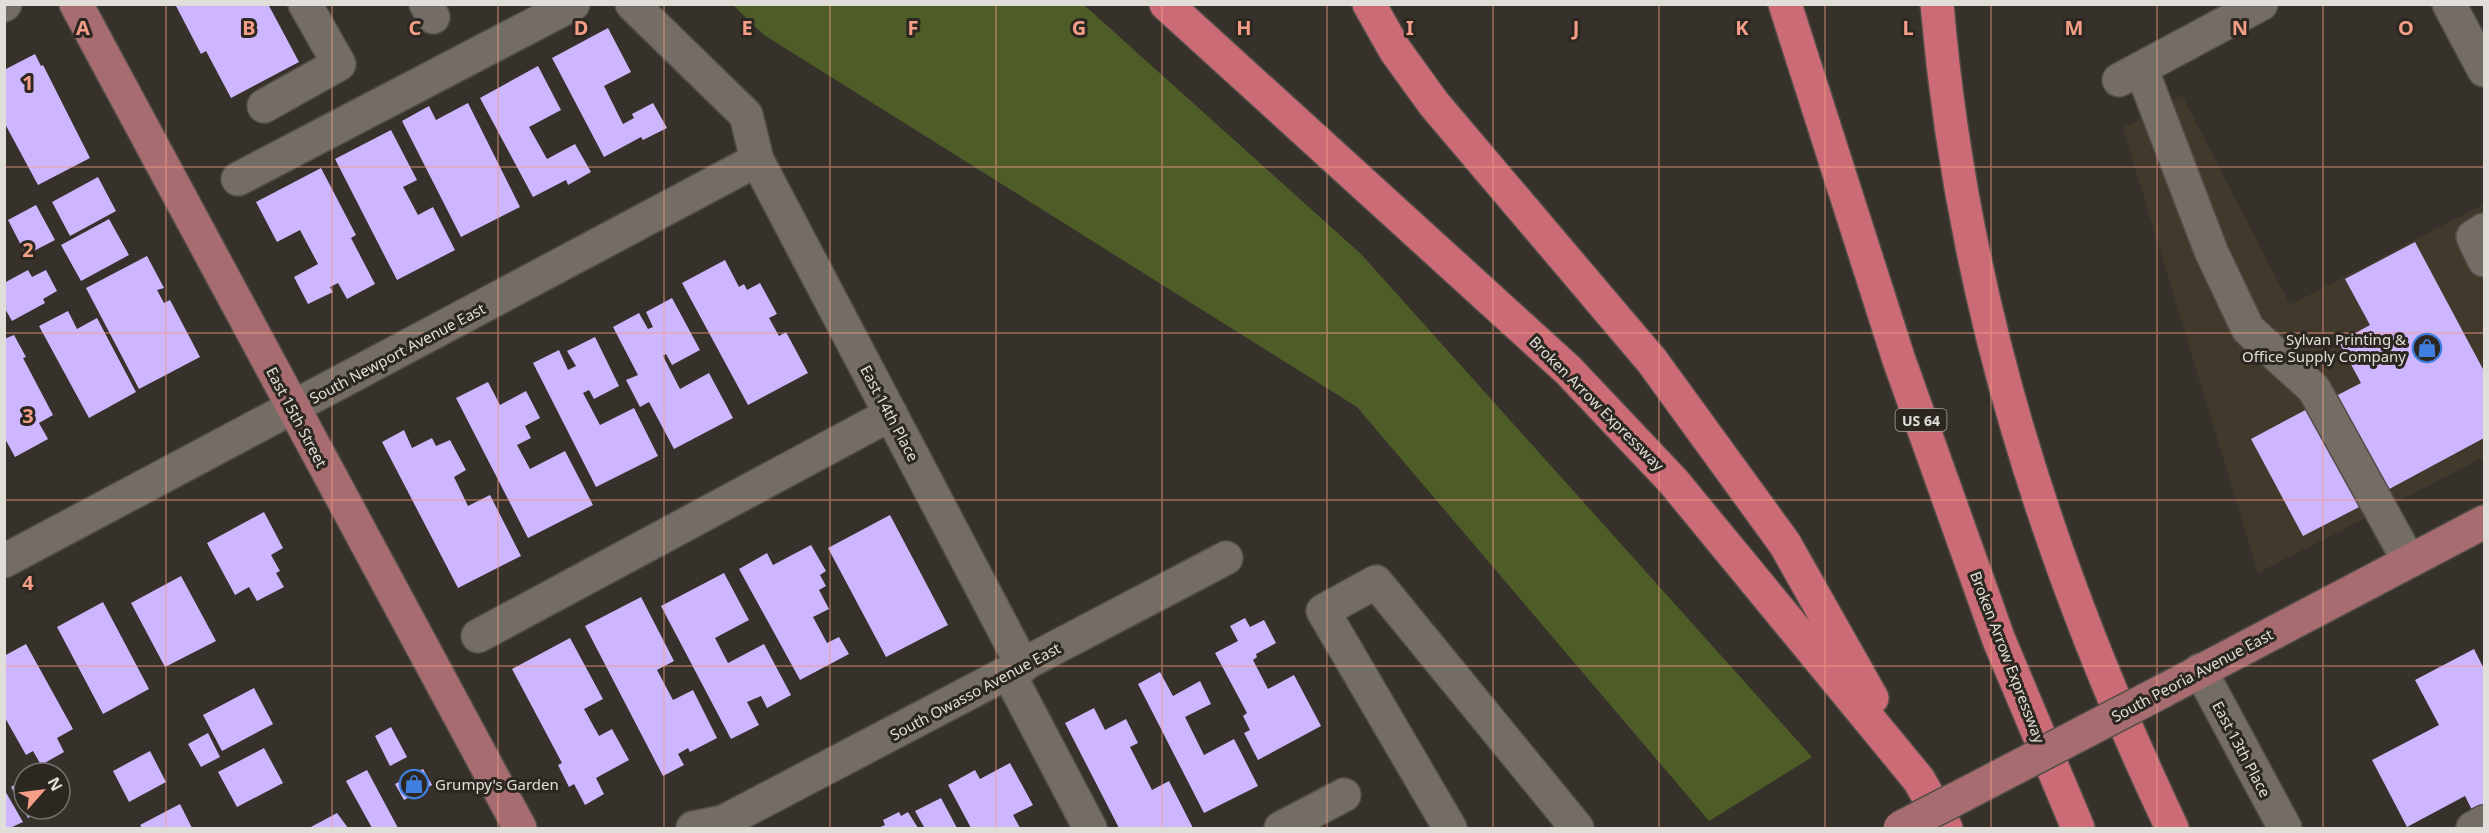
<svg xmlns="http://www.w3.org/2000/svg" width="2489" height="833" viewBox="0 0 2489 833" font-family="'Noto Sans',sans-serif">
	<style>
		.built { fill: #42392d }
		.green { fill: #4e5d28 }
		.building { fill: #cdb6ff }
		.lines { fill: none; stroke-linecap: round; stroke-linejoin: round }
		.minor-casing { stroke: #514c46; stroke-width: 36 }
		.major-casing { stroke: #514c46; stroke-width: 36 }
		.highway-casing { stroke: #514c46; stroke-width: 36 }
		.minor { stroke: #736d65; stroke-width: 33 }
		.major { stroke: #a76c6f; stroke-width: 33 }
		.highway { stroke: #ca6b75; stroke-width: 33 }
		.major-bridge-casing { stroke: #514c46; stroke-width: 36; stroke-linecap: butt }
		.major-bridge { stroke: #a76c6f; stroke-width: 33 }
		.grid { fill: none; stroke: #f49e87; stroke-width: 1.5; stroke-opacity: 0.55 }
		.labels { text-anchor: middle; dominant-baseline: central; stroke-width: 6; stroke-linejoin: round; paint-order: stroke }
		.shield { fill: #2c2721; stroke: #aba7a2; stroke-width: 1.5 }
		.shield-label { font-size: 14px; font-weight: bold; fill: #e1ded9 }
		.poi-label { font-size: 15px; fill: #e1ded9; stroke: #2c2721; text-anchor: end }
		.street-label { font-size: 15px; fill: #e1ded9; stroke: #2c2721 }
		.grid-label { font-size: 20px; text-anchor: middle; font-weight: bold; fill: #f49e87; stroke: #2c2721; stroke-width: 6; stroke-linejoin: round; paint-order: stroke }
	</style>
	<rect width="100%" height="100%" fill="#36312a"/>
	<path class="built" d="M2182,95L2290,305L2484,204V457L2258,573L2123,128Z"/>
	<path class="green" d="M733,5H1084L1361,254L1812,757L1709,821L1357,407L764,35Z"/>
	<path class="building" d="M175,4H268L299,62L231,98L206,51L201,54Z
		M608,28L631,72L604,86L623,124L634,118L632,114L653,103L667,128L643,140L641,137L604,157L552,58Z
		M35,54L41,66L43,65L90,158L38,185L4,122V70Z
		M538,66L561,110L529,127L547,159L575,144L591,172L568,185L566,180L533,197L480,98Z
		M468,103L520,207L461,237L402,121L429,106L436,120Z
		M391,130L417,180L403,187L418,215L433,207L455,250L397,280L335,159Z
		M321,168L356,235L351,238L375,284L347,299L338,283L330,287L333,292L308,304L294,277L318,264L300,230L277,242L256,202Z
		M98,177L116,211L70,236L52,202Z
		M36,205L55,240L26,255L8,220Z
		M109,219L129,255L81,281L61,245Z
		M2415,242L2484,371V438L2380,494L2330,399L2361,383L2339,342L2370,325L2345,279Z
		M147,256L164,288L157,290L164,303L170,300L200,357L139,389L86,288Z
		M725,260L739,287L744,284L747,290L760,283L777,314L769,318L779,336L786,332L808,373L748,405L682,283Z
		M28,270L32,277L46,270L57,291L43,299L45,303L12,321L4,307V283Z
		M672,298L700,350L672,365L666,354L663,356L680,389L709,373L733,418L674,449L649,402L640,407L626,380L638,375L613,327L639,313L648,329L653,327L646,312Z
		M68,311L77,329L97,318L136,392L89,418L39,326Z
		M14,335L26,357L23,358L53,415L39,423L48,439L15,457L4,437V339Z
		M595,337L619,386L594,399L589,390L583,393L600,425L634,408L658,456L596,487L533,363L559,350L568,370L576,366L567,351Z
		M488,382L500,405L526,391L540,418L525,426L531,438L517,445L530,469L565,451L593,505L528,538L456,398Z
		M2313,406L2365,504L2303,536L2251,439Z
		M404,430L412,448L432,438L436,446L450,440L466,470L454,477L468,506L490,495L521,556L458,588L382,442Z
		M264,512L283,548L271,555L280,571L276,573L284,587L257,601L249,587L235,595L207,543Z
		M890,515L948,625L886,657L828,548Z
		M811,545L826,571L820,575L826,586L819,590L829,609L813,617L827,643L839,637L849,654L800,680L739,569L767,553L773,565Z
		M724,573L749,620L715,638L728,663L764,644L791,695L767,708L761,696L747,702L759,725L731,739L661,606Z
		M181,576L216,641L165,667L131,603Z
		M641,597L674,661L657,670L673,700L693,690L717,738L690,752L688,748L678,754L684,765L663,776L585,626Z
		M103,602L149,689L103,714L57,627Z
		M1245,618L1250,627L1264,620L1276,643L1256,654L1257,657L1253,660L1268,689L1294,675L1321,726L1258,760L1244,733L1250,730L1243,716L1247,713L1215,653L1238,641L1230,626Z
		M570,638L603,699L584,709L599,736L612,729L629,760L596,778L604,794L585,805L574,784L569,787L558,765L562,763L512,669Z
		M26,644L73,729L57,738L64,752L41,765L33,751L26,755L4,716V656Z
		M2474,649L2484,669V804L2472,810L2465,796L2407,827L2372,760L2439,725L2415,680Z
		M1160,672L1173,696L1200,681L1211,704L1185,717L1204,755L1234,739L1258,786L1204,813L1138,684Z
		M254,688L273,724L222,751L203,715Z
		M1094,708L1105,730L1126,719L1138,743L1130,747L1152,790L1169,781L1193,828H1119L1065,723Z
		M391,727L407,757L390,766L375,736Z
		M208,733L220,757L201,767L188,744Z
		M264,748L283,783L237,807L218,772Z
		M150,751L166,782L129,802L113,771Z
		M1010,763L1033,805L1013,815L1020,828H971L948,785L975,770L980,779Z
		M423,769L432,785L404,800L395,784Z
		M367,770L398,828H372L346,781Z
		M24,779V809H44L28,818L11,787Z
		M4,789L23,822L10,828H4Z
		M941,798L957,828H921L924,827L915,811Z
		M180,804L192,828H142L140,825Z
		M899,812L901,816L908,812L918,828H878L885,825L883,820Z
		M337,813L348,828H309Z"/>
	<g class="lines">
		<g class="minor-casing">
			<path id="minor" d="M426,4L433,17
				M632,4L746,115L757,160L1023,666
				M2449,4L2484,70
				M4,5L5,4
				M2141,68L2211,251L2248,329L2314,389L2409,561
				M2119,80L2261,4
				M264,106L339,64L305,4
				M238,179L573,4
				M2484,230L2473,237L2484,260
				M4,561L757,160
				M478,636L891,414
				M2200,670L2285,828
				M1009,674L1090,828
				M693,828L723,822L1226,558
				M1281,828L1344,795
				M1450,828L1323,611L1376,582L1577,828
				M2473,828L2484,822"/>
		</g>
		<g class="major-casing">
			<path id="major" d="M76,4L520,828
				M2161,692L2484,522"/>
		</g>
		<g class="highway-casing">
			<path id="highway" d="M1166,4L1568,370L1673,481L1919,780L1946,828
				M1369,4L1395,50L1434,104L1652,361L1785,544L1872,698
				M1785,4L1899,360L1999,640L2078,828
				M1937,4C1962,297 2047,564 2172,828"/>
		</g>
		<use href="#minor" class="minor"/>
		<use href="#major" class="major"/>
		<use href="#highway" class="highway"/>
		<g class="major-bridge-casing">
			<path id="major-bridge" d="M1900,828L2161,692"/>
		</g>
		<use href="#major-bridge" class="major-bridge"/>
	</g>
	<path class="grid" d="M166,4V828M332,4V828M498,4V828M664,4V828M830,4V828M996,4V828M1162,4V828M1327,4V828M1493,4V828M1659,4V828M1825,4V828M1991,4V828M2157,4V828M2323,4V828M4,167H2484M4,333H2484M4,500H2484M4,666H2484"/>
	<defs>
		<g id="shop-ring" transform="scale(1.5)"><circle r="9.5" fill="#2c2721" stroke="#3f7fe0" stroke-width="1.5"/><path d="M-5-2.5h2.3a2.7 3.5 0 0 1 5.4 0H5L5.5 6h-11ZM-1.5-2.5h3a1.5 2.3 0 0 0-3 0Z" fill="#3f7fe0"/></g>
	</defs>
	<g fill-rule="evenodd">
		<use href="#shop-ring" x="2427" y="348"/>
		<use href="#shop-ring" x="414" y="784"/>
	</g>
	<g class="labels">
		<rect class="shield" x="1895.5" y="409" width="51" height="22" rx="4.5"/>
		<g class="shield-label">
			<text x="1921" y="420">US 64</text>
		</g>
		<g class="poi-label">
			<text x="2406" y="339">Sylvan Printing &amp;<tspan x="2406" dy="17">Office Supply Company</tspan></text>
			<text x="435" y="784" text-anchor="start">Grumpy's Garden</text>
		</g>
		<g class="street-label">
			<text transform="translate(397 353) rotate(-28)">South Newport Avenue East</text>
			<text transform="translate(1597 403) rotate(45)">Broken Arrow Expressway</text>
			<text transform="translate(890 413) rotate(62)">East 14th Place</text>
			<text transform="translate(297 417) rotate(62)">East 15th Street</text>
			<text transform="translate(2008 657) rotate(69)">Broken Arrow Expressway</text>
			<text transform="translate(2192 675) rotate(-28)">South Peoria Avenue East</text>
			<text transform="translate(975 691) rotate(-28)">South Owasso Avenue East</text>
			<text transform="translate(2242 749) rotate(62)">East 13th Place</text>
		</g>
	</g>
	<g class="grid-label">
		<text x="83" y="35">A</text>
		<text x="249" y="35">B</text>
		<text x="415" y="35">C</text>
		<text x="581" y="35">D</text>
		<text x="747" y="35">E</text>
		<text x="913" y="35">F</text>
		<text x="1079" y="35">G</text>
		<text x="1244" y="35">H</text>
		<text x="1410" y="35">I</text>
		<text x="1576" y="35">J</text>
		<text x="1742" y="35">K</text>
		<text x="1908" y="35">L</text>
		<text x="2074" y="35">M</text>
		<text x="2240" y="35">N</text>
		<text x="2406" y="35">O</text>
		<text x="28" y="90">1</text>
		<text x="28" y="257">2</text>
		<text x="28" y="423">3</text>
		<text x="28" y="590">4</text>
	</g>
	<rect width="2489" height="833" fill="none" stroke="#e1ded9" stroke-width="12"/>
	<g transform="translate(42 791) rotate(62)"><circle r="28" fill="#2c2721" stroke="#74706b" stroke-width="1.5"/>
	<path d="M0-4.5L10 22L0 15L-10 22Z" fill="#f49e87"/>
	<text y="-9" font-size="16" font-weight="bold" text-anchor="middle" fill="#e1ded9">N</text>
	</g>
</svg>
